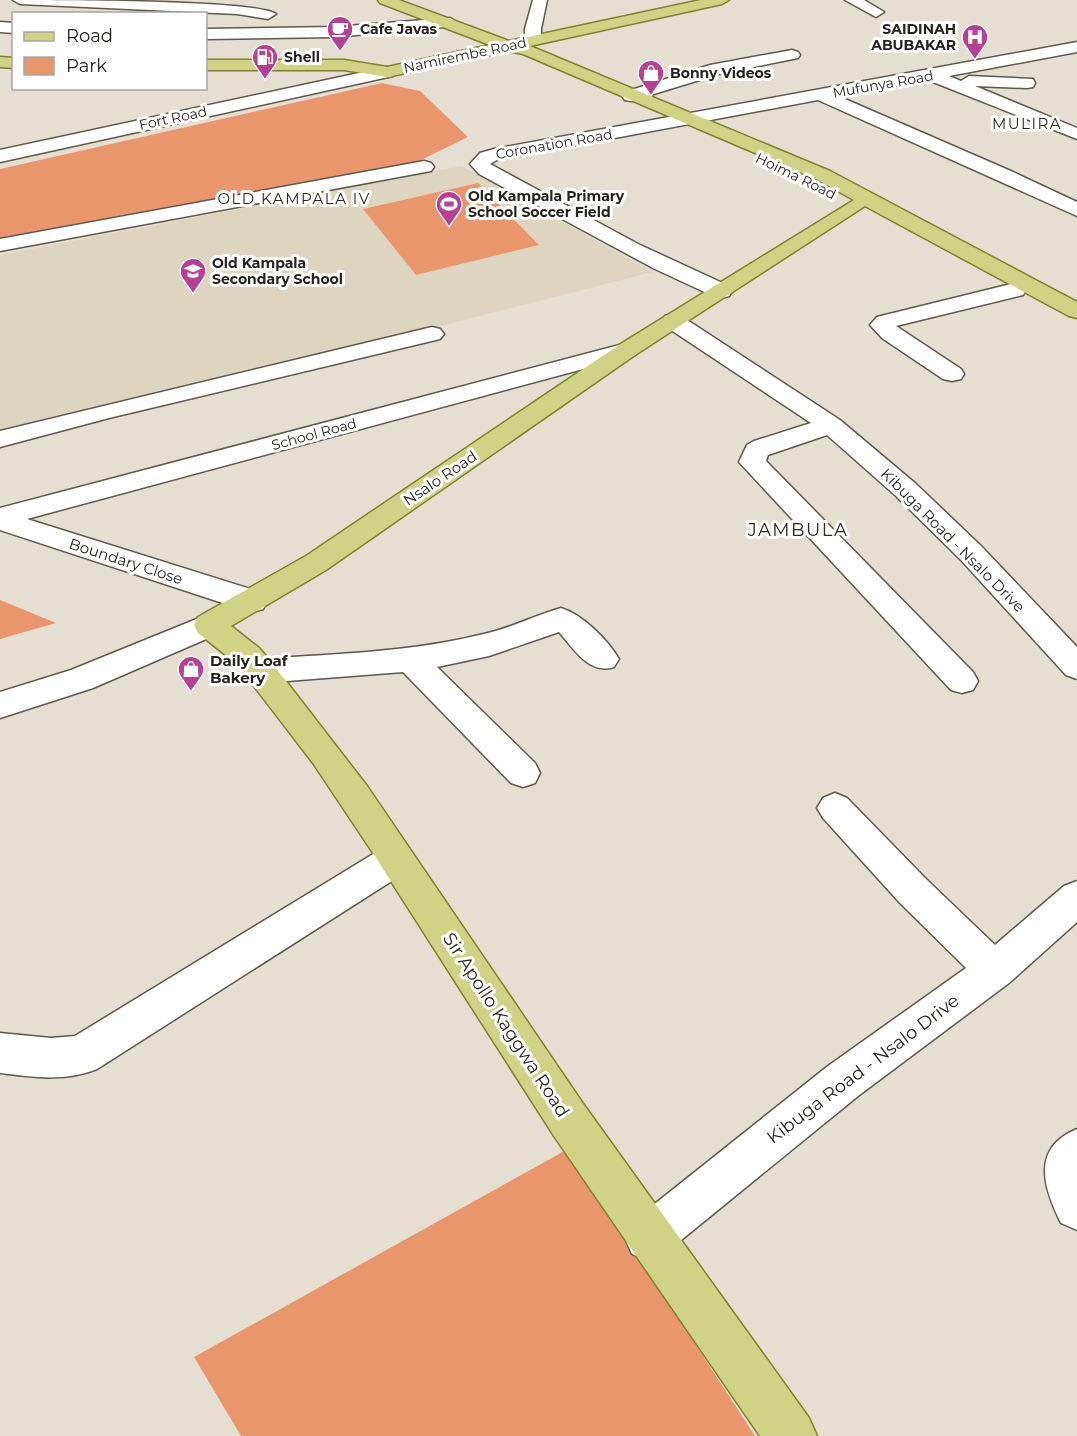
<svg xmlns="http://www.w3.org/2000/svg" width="1077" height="1436" viewBox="0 0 1077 1436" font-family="Montserrat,sans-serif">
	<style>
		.built { fill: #ded5c0 }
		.green { fill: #e9966d }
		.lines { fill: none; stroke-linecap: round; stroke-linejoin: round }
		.minor-casing { stroke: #5d594c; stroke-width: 3 }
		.major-casing { stroke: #7f822c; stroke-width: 3 }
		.minor { fill: #fff; fill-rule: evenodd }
		.major { fill: #d0d385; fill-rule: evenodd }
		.labels { text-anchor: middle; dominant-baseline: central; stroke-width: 6; stroke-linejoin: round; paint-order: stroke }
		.far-poi-label { font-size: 14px; font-weight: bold; fill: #25231e; stroke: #fff; text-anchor: start }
		.far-street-label { font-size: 14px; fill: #25231e; stroke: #fff }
		.far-quarter-label { font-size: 15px; letter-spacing: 1.5px; fill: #2e291e; stroke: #fff }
		.street-label { font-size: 15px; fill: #25231e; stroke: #fff }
		.poi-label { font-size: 15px; font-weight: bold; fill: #25231e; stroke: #fff; text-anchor: start }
		.quarter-label { font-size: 18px; letter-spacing: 1.5px; fill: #2e291e; stroke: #fff }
		.near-street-label { font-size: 18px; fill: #25231e; stroke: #fff }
	</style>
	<rect width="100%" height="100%" fill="#e5dfd1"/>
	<path class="built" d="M462,166L653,272L413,333L0,431V255Z"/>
	<path class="green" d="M382,83L420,91L468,137L417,162L0,238V169Z
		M478,183L539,245L416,275L363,209Z
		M0,600L56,623L0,639Z
		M568,1149L755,1436H241L194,1357Z"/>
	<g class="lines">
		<g class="minor-casing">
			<path id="minor" d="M13,0C48,0 260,0 276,14L268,19L237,14L20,4Z
				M533,0H547L541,29V40L533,45L525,40V29Z
				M845,0H864L884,12L876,17Z
				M450,18L458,23L455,26L334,37L206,39V29L334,27Z
				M0,22L14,23V33L0,32Z
				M1077,42V52L949,76L961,81L969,76L1033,79L1035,83L1033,87L1027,88L975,86L1077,128V139L928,80L838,96L1013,172L1077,202V216L818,100L497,160L490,164L638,244L729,286L732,291L729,296L721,298L713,296L653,268L479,174L470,164L480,153L494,149Z
				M792,50L798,52L800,55L798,58L719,74L631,101L625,100L622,96L625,92L710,65Z
				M387,67L393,68L395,72L393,76L0,162V150Z
				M424,161L431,163L434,167L431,171L0,251V239Z
				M1015,283L1023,285L1026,290L1023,295L896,326L961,369L964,374L961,379L952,381L943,379L882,338L870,325L877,317Z
				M673,314L681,316L840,420L916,484L981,546L1077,647V679L1066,675L961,560L896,496L827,435L768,455L766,461L973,672L978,681L973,690L962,693L951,690L739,462L747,445L754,441L811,423L665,326L662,321L665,316Z
				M432,327L440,329L444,334L440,339L109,418L0,447V431Z
				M627,343L635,345L639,350L635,355L27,519L263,593L267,601L263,609L252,612L241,609L0,530V508Z
				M561,608C583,615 607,639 619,659L614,667C589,675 574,649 559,632L489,656L437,667L535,763L540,773L535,783L523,787L511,783L403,672L261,683L250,679L245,671L250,663L261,659C337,654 414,652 488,633C513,627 536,615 561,608Z
				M209,614L220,617L224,625L220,633L93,688L0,718V692L71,670Z
				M835,793L847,798L926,879L995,945L1064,886L1077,881V922L1009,983L858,1096L664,1254L648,1261L632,1254L625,1238L632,1222L828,1066L966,968L900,903L823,818L817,808L823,798Z
				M396,843L409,848L414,859L409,870L97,1069C64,1082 34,1077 0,1073V1033L51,1038L75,1036L383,848Z
				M1077,1129V1230L1061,1223C1043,1187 1031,1148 1077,1129Z"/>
		</g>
		<g class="major-casing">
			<path id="major" d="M378,0H399L509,41L701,0H729L722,4L530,46L830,171L1077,302V318L1069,316L865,206L635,355L326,570L231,626L259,648L272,663L367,786L584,1105L809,1418L817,1436H760L554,1136L371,850L313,763L237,664L198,633L194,625L198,617L306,556L619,345L854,200L816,179L523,54L508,51L387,77L344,70H206V60H344L387,67L490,45L380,3Z
				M0,57L14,58V68L0,67Z"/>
		</g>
		<use href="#minor" class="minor"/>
		<use href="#major" class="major"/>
	</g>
	<defs>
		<g id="cafe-pin" transform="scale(1.35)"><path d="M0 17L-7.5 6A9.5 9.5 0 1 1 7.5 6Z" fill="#b74095" stroke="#fff"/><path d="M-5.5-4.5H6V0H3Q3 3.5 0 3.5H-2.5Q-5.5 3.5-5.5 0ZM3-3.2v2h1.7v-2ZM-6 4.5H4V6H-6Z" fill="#fff"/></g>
		<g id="hospital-pin" transform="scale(1.35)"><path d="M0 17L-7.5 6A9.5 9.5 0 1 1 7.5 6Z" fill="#b74095" stroke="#fff"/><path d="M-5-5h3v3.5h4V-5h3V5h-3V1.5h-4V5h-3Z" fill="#fff"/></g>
		<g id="fuel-pin" transform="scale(1.35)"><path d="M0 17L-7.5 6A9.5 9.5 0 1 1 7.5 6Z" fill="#b74095" stroke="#fff"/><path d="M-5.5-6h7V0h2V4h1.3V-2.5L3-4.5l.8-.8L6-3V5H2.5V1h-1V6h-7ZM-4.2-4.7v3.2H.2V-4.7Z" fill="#fff"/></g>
		<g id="shop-pin" transform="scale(1.35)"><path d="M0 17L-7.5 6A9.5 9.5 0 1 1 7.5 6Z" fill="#b74095" stroke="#fff"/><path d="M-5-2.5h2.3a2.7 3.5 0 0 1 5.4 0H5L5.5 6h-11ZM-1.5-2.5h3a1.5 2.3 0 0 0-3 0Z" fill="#fff"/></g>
		<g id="stadium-pin" transform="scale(1.35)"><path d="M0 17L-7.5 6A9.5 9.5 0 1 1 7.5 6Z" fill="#b74095" stroke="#fff"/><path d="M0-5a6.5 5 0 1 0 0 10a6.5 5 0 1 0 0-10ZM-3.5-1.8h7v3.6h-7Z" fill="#fff"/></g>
		<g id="school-pin" transform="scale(1.35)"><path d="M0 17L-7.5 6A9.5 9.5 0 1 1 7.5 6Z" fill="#b74095" stroke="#fff"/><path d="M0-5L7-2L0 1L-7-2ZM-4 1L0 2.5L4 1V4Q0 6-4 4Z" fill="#fff"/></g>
	</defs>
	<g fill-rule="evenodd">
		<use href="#cafe-pin" x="340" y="29"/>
		<use href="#hospital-pin" x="975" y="37"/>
		<use href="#fuel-pin" x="265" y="57"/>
		<use href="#shop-pin" x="651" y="73"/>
		<use href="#stadium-pin" x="449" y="204"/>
		<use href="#school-pin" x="193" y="271"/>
		<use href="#shop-pin" x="191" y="669"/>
	</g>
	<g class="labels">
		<g class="far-poi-label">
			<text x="360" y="29">Cafe Javas</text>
			<text x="956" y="29" text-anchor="end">SAIDINAH<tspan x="956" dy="16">ABUBAKAR</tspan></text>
			<text x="284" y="57">Shell</text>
			<text x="670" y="73">Bonny Videos</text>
			<text x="468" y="196">Old Kampala Primary<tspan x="468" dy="16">School Soccer Field</tspan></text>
			<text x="212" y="263">Old Kampala<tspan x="212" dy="16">Secondary School</tspan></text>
		</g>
		<g class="far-street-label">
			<text transform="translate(465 55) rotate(-12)">Namirembe Road</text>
			<text transform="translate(883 84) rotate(-10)">Mufunya Road</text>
			<text transform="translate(173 118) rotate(-12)">Fort Road</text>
			<text transform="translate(554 144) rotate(-10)">Coronation Road</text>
			<text transform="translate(796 176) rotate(26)">Hoima Road</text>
			<text transform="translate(314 434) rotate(-15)">School Road</text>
		</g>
		<g class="far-quarter-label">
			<text x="1027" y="123">MULIRA</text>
			<text x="294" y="198">OLD KAMPALA IV</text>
		</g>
		<g class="street-label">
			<text transform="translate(440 478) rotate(-34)">Nsalo Road</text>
			<text transform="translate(953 540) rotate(45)">Kibuga Road - Nsalo Drive</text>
			<text transform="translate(126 561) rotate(18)">Boundary Close</text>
		</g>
		<g class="poi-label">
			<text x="210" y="660">Daily Loaf<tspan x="210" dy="17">Bakery</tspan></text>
		</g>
		<g class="quarter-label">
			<text x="798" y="530">JAMBULA</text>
		</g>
		<g class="near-street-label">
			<text transform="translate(506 1025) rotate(57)">Sir Apollo Kaggwa Road</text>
			<text transform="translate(863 1069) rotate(-37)">Kibuga Road - Nsalo Drive</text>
		</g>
	</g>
	<rect x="12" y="12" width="195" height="78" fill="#ffffff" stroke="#a8a7a5" stroke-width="1.5"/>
	<rect x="24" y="32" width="30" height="9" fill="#d0d385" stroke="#a8a7a5" stroke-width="1.5"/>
	<text x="66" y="42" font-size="18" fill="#25231e">Road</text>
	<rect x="24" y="57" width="30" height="18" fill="#e9966d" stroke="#a8a7a5" stroke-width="1.5"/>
	<text x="66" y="72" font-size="18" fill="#25231e">Park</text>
</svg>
